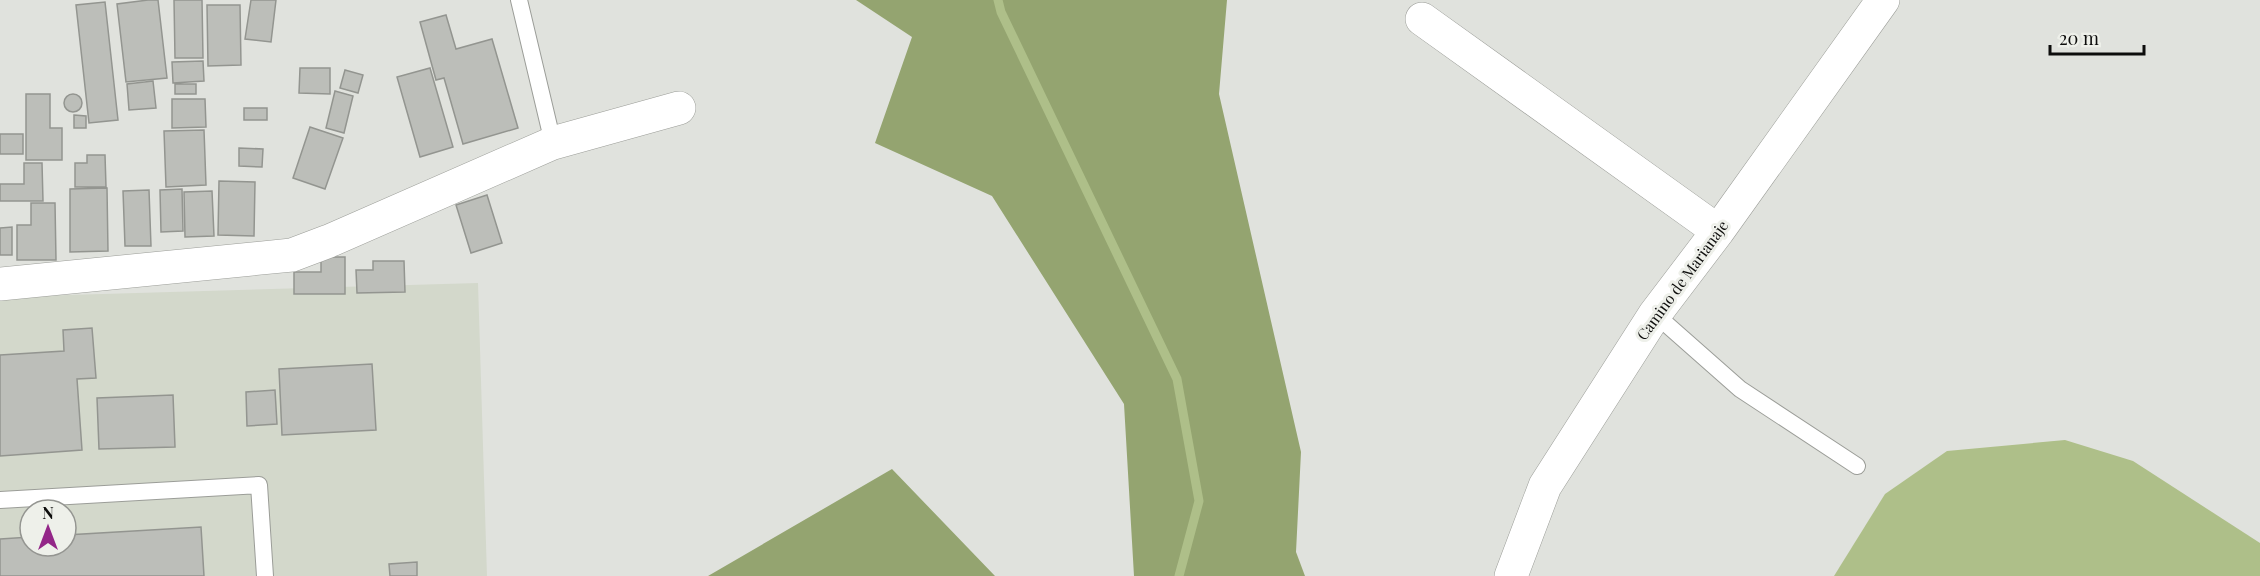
<svg xmlns="http://www.w3.org/2000/svg" width="2260" height="576" viewBox="0 0 2260 576" font-family="'Playfair Display',serif">
	<style>
		.built { fill: #d3d8cb; fill-rule: evenodd }
		.forest { fill: #94a470 }
		.water { fill: #aebf89 }
		.lines { fill: none; stroke-linecap: round; stroke-linejoin: round }
		.stream { stroke: #aebf89; stroke-width: 9 }
		.building { fill: #bcbeb9; stroke: #939590; stroke-width: 1.5 }
		.lane-casing { stroke: #9b9d98; stroke-width: 18 }
		.street-casing { stroke: #9b9d98; stroke-width: 34 }
		.lane { stroke: #fff; stroke-width: 16 }
		.street { stroke: #fff; stroke-width: 33 }
		.labels { text-anchor: middle; dominant-baseline: central; stroke-width: 6; stroke-linejoin: round; paint-order: stroke }
		.street-label { font-size: 15px; fill: #0d0d0c; stroke: #eef0ea }
	</style>
	<rect width="100%" height="100%" fill="#e0e2dd"/>
	<path class="built" d="M478,283L487,576H0V297ZM30,510H66V546H30Z"/>
	<path class="forest" d="M856,0H1227L1219,94L1301,452L1296,552L1305,576H1134L1124,404L992,196L875,143L912,37Z
		M892,469L995,576H708Z"/>
	<path class="water" d="M2065,440L2133,461L2260,543V576H1834L1885,494L1947,451Z"/>
	<g class="lines">
		<path class="stream" d="M998,0L1001,12L1177,379L1199,501L1179,576"/>
	</g>
	<path class="building" d="M148,0H158L167,78L126,82L117,4Z
		M174,0H202L203,58H175Z
		M251,0H276L271,42L245,39Z
		M105,2L118,120L89,123L76,5Z
		M207,5H240L241,65L208,66Z
		M446,15L456,49L492,39L518,128L463,144L444,78L436,80L420,22Z
		M203,61L204,81L173,83L172,62Z
		M300,68H330V94L299,93Z
		M430,68L453,147L420,157L397,77Z
		M345,70L363,75L358,93L340,88Z
		M153,81L156,108L129,110L127,84Z
		M175,84H196V94H175Z
		M335,91L353,96L344,133L326,128Z
		M64 103a9 9 0 1 1 18 0a9 9 0 1 1-18 0Z
		M26,94H50V128H62V160H26Z
		M172,99H205L206,127L172,128Z
		M244,108H267V120H244Z
		M74,115L86,116V128H74Z
		M310,127L343,138L325,189L293,178Z
		M204,130L206,185L166,187L164,131Z
		M0,134H23V154H0Z
		M239,148L263,149L262,167L239,166Z
		M87,155H105L106,187H75V163H87Z
		M24,163H42L43,201H0V184H24Z
		M219,181L255,182L254,236L218,235Z
		M107,188L108,251L70,252V189Z
		M182,189L183,231L161,232L160,190Z
		M149,190L151,246H125L123,191Z
		M212,191L214,236L185,237L184,192Z
		M487,195L502,243L471,253L456,205Z
		M31,203H55L56,260H17V225H31Z
		M12,227V255H0V228Z
		M321,257H345V294H294V272H321Z
		M373,261H404L405,292L357,293L356,270H373Z
		M92,328L96,378L77,379L82,450L0,456V355L64,351L63,330Z
		M372,364L376,430L282,435L279,369Z
		M275,390L277,424L247,426L246,392Z
		M173,395L175,447L99,449L97,398Z
		M201,527L204,576H0V539L30,537V546H66V535Z
		M417,562V576H390L389,564Z"/>
	<g class="lines">
		<g class="lane-casing">
			<path id="lane" d="M519,0L553,143
				M1655,314L1740,389L1857,466
				M0,500L259,485L265,576"/>
		</g>
		<g class="street-casing">
			<path id="street" d="M1422,19L1718,231
				M0,284L292,255L329,241L553,143L679,108
				M1511,576L1545,486L1655,314L1718,231L1883,0"/>
		</g>
		<use href="#lane" class="lane"/>
		<use href="#street" class="street"/>
	</g>
	<g class="labels">
		<g class="street-label">
			<text transform="translate(1682 280) rotate(-54)">Camino de Marianaje</text>
		</g>
	</g>
	<g transform="translate(48 528)"><circle r="28" fill="#eef0ea" stroke="#949591" stroke-width="1.5"/>
	<path d="M0-4.5L10 22L0 15L-10 22Z" fill="#932688"/>
	<text y="-9" font-size="16" font-weight="bold" text-anchor="middle" fill="#0d0d0c">N</text>
	</g>
	<path d="M2050 45v9h94v-9" fill="none" stroke="#0d0d0c" stroke-width="3"/>
	<text x="2059" y="45" font-size="18" fill="#0d0d0c" stroke="#eef0ea" stroke-width="4.5" paint-order="stroke">20 m</text>
</svg>
